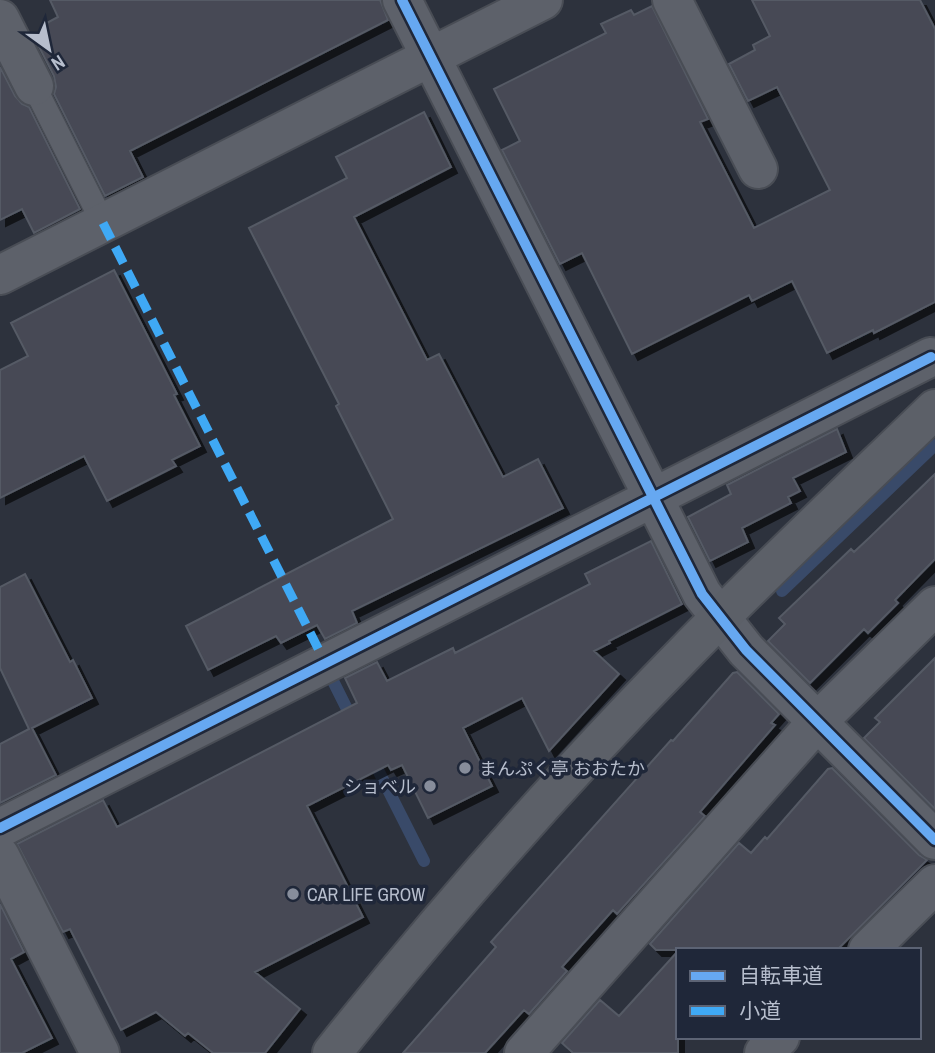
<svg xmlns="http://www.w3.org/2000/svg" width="935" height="1053" viewBox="0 0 935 1053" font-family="'Archivo Narrow','Noto Sans JP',sans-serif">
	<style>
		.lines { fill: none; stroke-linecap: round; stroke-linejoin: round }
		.stream { stroke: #394a69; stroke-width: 12 }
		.building { fill: #464a54; stroke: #555a65; stroke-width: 2; filter: url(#shadow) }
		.lane-casing { stroke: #494d55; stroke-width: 26 }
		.street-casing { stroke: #494d55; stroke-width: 42 }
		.secondary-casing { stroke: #494d55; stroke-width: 42 }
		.lane { stroke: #5d616a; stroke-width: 23 }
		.street { stroke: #5d616a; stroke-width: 38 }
		.secondary { stroke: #5c6068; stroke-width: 38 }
		.quiet { stroke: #3fa9f5; stroke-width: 9; stroke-dasharray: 18 9; stroke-linecap: butt }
		.cycleway-casing { stroke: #1f2739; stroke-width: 15 }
		.cycleway { stroke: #66a8f1; stroke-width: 10 }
		.poi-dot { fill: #878d9b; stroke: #1f2739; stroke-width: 2.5 }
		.labels { text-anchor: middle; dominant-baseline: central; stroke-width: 7; stroke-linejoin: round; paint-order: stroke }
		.poi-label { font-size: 18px; fill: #b7becd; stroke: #1f2739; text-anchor: start }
	</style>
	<defs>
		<filter id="shadow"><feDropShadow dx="6" dy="6" stdDeviation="0" flood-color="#0009"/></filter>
	</defs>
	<rect width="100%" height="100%" fill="#2d323d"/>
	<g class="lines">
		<path class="stream" d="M782,591L935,445
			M333,681L353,721
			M371,756L424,861"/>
	</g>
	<path class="building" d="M50,0H380L388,20L130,151L143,177L105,196L54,94L56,87L54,76L34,37L46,31L43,25L58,17Z
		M752,0H920L935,29V302L874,333L873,330L827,353L792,281L752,301L749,295L632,354L582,253L560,264L502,150L520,141L494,89L606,33L601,24L631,10L634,15L652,6L708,119L700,122L754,228L830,190L777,87L748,101L729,64L755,50L753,45L770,36Z
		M0,67L15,96L22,104L29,107L80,209L34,233L22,209L0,220Z
		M424,112L451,167L354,217L427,360L439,354L503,477L538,459L563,508L352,611L357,623L325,639L317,625L281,643L276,636L208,670L186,626L393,519L336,406L339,404L249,228L347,178L336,157Z
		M114,270L177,394L174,395L200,446L172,460L176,466L107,501L84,456L0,498V370L28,356L11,323Z
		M837,429L846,452L793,478L800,491L788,497L791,503L742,528L748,542L710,561L688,517L731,494L727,485Z
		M935,474V559L895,600L898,603L868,633L864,629L810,683L768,641L785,624L779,618L851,549L854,552L869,538Z
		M651,541L682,604L609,641L610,643L594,651L619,674L549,751L522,698L463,728L492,786L428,818L402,765L391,770L388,765L307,806L363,917L255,972L300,1009L265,1053H213L188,1033L185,1036L156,1012L121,1030L70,929L63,932L17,844L103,800L117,827L357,703L345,678L377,662L387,681L453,648L455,653L590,584L585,574Z
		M25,574L70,662L73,660L92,698L32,728L56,775L0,803V744L29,729L0,668V587Z
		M935,658V809L864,738L880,722L875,718Z
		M737,672L779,714L771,723L775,725L700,812L705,816L617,914L613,910L562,967L567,971L529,1014L524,1010L485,1053H403L496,947L491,942L671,740L673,741L733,673Z
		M832,768L919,855L927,860L837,950H656L650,944L739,843L751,853L765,837L767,839L828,769Z
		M0,904L24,952L11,959L52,1038L22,1053H0Z
		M678,951V1053H573L562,1043L600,1000L619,1016Z"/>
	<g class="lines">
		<g class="lane-casing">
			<path id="lane" d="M34,86L103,223"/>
		</g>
		<g class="street-casing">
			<path id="street" d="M402,0L702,594L746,650L935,840
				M672,0L758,169
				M0,19L34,86
				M0,275L543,0
				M0,828L931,357
				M0,856L100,1053
				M868,950L935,884
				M524,1053L817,722L935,606
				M764,1053L780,1037"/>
		</g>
		<g class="secondary-casing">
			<path id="secondary" d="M332,1053C443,914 560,780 685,653C766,570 851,490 935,409"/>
		</g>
		<use href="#lane" class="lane"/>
		<use href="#street" class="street"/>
		<use href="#secondary" class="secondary"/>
		<path class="quiet" d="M103,223L326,664"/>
		<g class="cycleway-casing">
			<path id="cycleway" d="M402,0L702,594L746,650L935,840
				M0,828L931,357"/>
		</g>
		<use href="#cycleway" class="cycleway"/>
	</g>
	<g class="poi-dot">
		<circle cx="465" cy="768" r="7"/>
		<circle cx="430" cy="786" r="7"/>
		<circle cx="293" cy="894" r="7"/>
	</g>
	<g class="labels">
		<g class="poi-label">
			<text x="479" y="768">まんぷく亭 おおたか</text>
			<text x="416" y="786" text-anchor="end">ショベル</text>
			<text x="307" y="894">CAR LIFE GROW</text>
		</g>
	</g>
	<rect x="676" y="948" width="245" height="91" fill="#1f2739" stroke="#5c6374" stroke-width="2"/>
	<rect x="690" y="971" width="35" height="10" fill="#66a8f1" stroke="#5c6374" stroke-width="2"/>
	<text x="739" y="983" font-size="21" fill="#b7becd">自転車道</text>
	<rect x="690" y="1006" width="35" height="10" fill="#3fa9f5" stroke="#5c6374" stroke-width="2"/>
	<text x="739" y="1018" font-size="21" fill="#b7becd">小道</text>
	<g transform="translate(49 49) rotate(147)" stroke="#1f2739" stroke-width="5" paint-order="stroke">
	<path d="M0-5L12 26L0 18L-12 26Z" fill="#b7becd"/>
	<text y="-10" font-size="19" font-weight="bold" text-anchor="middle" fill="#b7becd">N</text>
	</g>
</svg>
